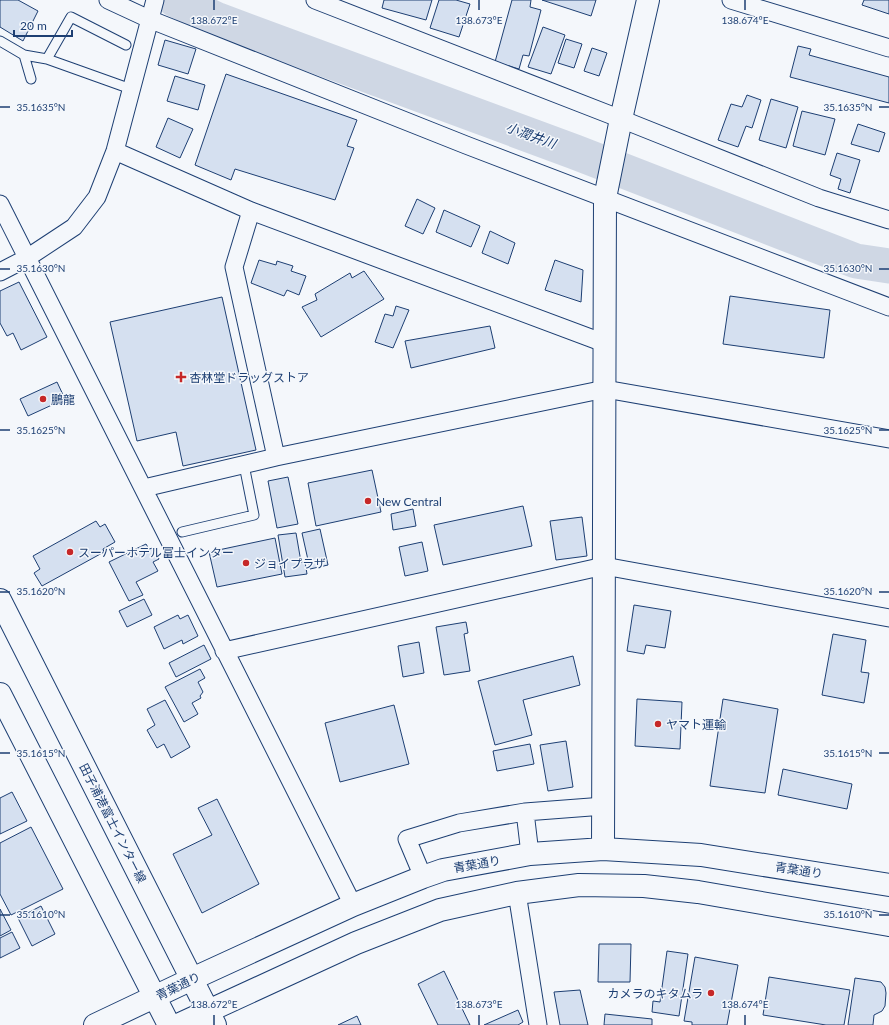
<svg xmlns="http://www.w3.org/2000/svg" width="889" height="1025" viewBox="0 0 889 1025" font-family="Lato,'Noto Sans JP',sans-serif">
	<style>
		.lines { fill: none; stroke-linecap: round; stroke-linejoin: round }
		.river { stroke: #cfd7e4; stroke-width: 35 }
		.building { fill: #d5e0f0; stroke: #1d3f73 }
		.lane-casing { stroke: #1d3f73; stroke-width: 11 }
		.street-casing { stroke: #1d3f73; stroke-width: 19 }
		.secondary-casing { stroke: #1d3f73; stroke-width: 24 }
		.lane { stroke: #f4f7fb; stroke-width: 9 }
		.street { stroke: #f4f7fb; stroke-width: 17 }
		.secondary { stroke: #f4f7fb; stroke-width: 22 }
		.ticks { fill: none; stroke: #1d3f73; stroke-width: 1.5 }
		.poi-dot { fill: #c62828; stroke: #f4f7fb; stroke-width: 1.5 }
		.labels { text-anchor: middle; dominant-baseline: central; stroke-width: 3; stroke-linejoin: round; paint-order: stroke }
		.poi-label { font-size: 12px; fill: #1d3f73; stroke: #f4f7fb; text-anchor: start }
		.street-label { font-size: 12px; fill: #1d3f73; stroke: #f4f7fb }
		.water-label { font-size: 13px; font-style: italic; fill: #1d3f73; stroke: #f4f7fb }
		.ticks-label { font-size: 10px; text-anchor: middle; fill: #1d3f73; stroke: #f4f7fb; stroke-width: 3; stroke-linejoin: round; paint-order: stroke }
	</style>
	<rect width="100%" height="100%" fill="#f4f7fb"/>
	<g class="lines">
		<path class="river" d="M175,0L218,20L575,152L856,261L889,266"/>
	</g>
	<path class="building" d="M0,0H18L38,11L23,41L0,27Z
		M384,0H432L426,20L382,8Z
		M439,0H456L470,4L459,37L430,28Z
		M512,0H531L530,7L541,10L529,56L523,55L519,69L495,62Z
		M542,0H596L591,16Z
		M864,0H889V14L862,5Z
		M543,27L565,35L551,74L528,67Z
		M566,39L582,44L574,68L558,63Z
		M165,40L196,49L188,74L158,65Z
		M798,46L811,49L809,55L889,77V103L790,77Z
		M592,48L607,53L599,76L584,71Z
		M226,74L357,120L347,146L354,148L335,200L235,169L231,180L195,165Z
		M175,76L205,85L198,110L167,101Z
		M747,95L761,100L752,128L746,126L738,147L718,140L731,104L742,107Z
		M771,99L798,107L786,148L759,140Z
		M802,111L835,119L825,155L793,146Z
		M168,118L193,129L180,158L156,147Z
		M858,124L885,133L879,152L851,144Z
		M837,153L860,160L850,193L838,189L841,179L830,175Z
		M417,199L435,208L423,234L405,226Z
		M444,210L480,226L471,247L436,232Z
		M490,231L515,243L508,264L482,253Z
		M259,260L276,265L277,261L293,266L291,271L306,276L299,295L287,290L284,296L251,283Z
		M555,260L583,270L581,302L545,290Z
		M364,271L384,299L321,337L302,307L317,300L315,294L350,273L352,278Z
		M19,282L47,337L21,350L13,333L7,336L0,323V291Z
		M730,296L830,310L824,358L723,344Z
		M222,297L256,450L183,466L176,432L137,441L110,322Z
		M396,306L409,310L393,348L375,342L385,314L393,316Z
		M490,326L495,348L411,368L405,341Z
		M57,382L65,399L28,416L20,399Z
		M372,470L381,512L316,526L308,483Z
		M288,477L298,524L277,528L268,481Z
		M523,506L532,546L443,565L434,525Z
		M413,509L416,526L393,530L391,514Z
		M582,517L587,556L556,560L550,521Z
		M96,521L100,527L105,524L115,542L103,549L104,552L42,586L34,573L40,569L33,556Z
		M320,529L328,565L310,569L302,533Z
		M296,533L301,562H305L307,574L285,577L278,535Z
		M275,538L282,574L217,587L209,552Z
		M422,542L428,571L405,576L399,547Z
		M146,544L149,549L153,548L159,559L153,562L158,571L136,582L143,595L129,601L109,562Z
		M144,599L152,615L127,627L119,611Z
		M634,605L671,611L665,648L646,645L644,654L627,651Z
		M178,615L180,619L188,615L198,636L183,644L182,640L164,649L154,627Z
		M466,622L468,633L464,634L470,671L444,675L436,627Z
		M833,634L866,640L861,672L869,673L864,703L822,695Z
		M419,642L424,673L403,677L398,646Z
		M204,645L211,659L176,677L169,663Z
		M573,656L580,685L523,700L532,735L495,745L478,681Z
		M200,669L205,678L198,682L203,692L200,696L201,698L192,703L198,714L184,722L165,687Z
		M637,699L682,702L680,749L635,746Z
		M723,699L778,709L765,793L710,786Z
		M165,700L190,747L171,758L164,744L157,748L147,730L155,725L147,709Z
		M394,705L409,764L340,782L325,723Z
		M566,741L573,787L548,791L540,745Z
		M530,744L534,764L497,771L493,751Z
		M783,769L852,784L847,809L778,795Z
		M12,792L27,821L0,834V798Z
		M217,799L259,884L202,913L173,854L212,835L198,808Z
		M31,827L63,889L11,915L0,894V843Z
		M41,906L55,934L32,946L18,918Z
		M0,909L11,930L0,936Z
		M12,932L20,948L0,958V938Z
		M599,944H631L630,982H598Z
		M667,951L688,954L679,1016L652,1012L653,1001L660,1002Z
		M695,957L738,965L727,1025H692V1022L684,1021Z
		M444,971L470,1025H438L418,984Z
		M769,977L850,990L844,1025H826L763,1015Z
		M855,978L881,982L885,987L886,993L885,1006L882,1011L874,1015L873,1025H848Z
		M580,990L588,1025H560L554,992Z
		M518,1010L523,1022L518,1025H484Z
		M605,1014L652,1019V1025H604Z
		M357,1016L361,1025H338Z"/>
	<g class="lines">
		<g class="lane-casing">
			<path id="lane" d="M0,41L24,55L47,59L131,89
				M24,55L31,79
				M47,59L71,17L126,45
				M182,532L254,515L244,465"/>
		</g>
		<g class="street-casing">
			<path id="street" d="M108,0L149,19L466,145L889,307
				M315,0L621,119L819,198L889,220
				M731,0L889,48
				M115,151L251,211L604,343
				M0,204L353,905
				M251,211L234,267L276,457
				M0,272L27,258L74,227L97,197L115,151L155,0
				M144,488L276,457L605,389L889,439
				M224,651L604,566L889,618
				M525,812L530,854
				M423,877L407,839L459,823L525,812L604,806
				M517,893L538,1025"/>
		</g>
		<g class="secondary-casing">
			<path id="secondary" d="M0,600L215,1025
				M0,694L169,1025
				M603,849L605,198L621,119L648,0
				M95,1025L192,979L353,905L423,877L443,870L530,854L603,849L701,855L889,885
				M178,1025L356,943L440,910L517,893L579,885L644,886L698,892L889,925"/>
		</g>
		<use href="#lane" class="lane"/>
		<use href="#street" class="street"/>
		<use href="#secondary" class="secondary"/>
	</g>
	<path class="ticks" d="M214,0V10M479,0V10M745,0V10M0,107H10M879,107H889M0,269H10M879,269H889M0,430H10M879,430H889M0,592H10M879,592H889M0,753H10M879,753H889M0,915H10M879,915H889M214,1015V1025M479,1015V1025M745,1015V1025"/>
	<g class="poi-dot">
		<path d="M179 371h4v4h4v4h-4v4h-4v-4h-4v-4h4z"/>
		<circle cx="43" cy="399" r="4"/>
		<circle cx="368" cy="501" r="4"/>
		<circle cx="70" cy="552" r="4"/>
		<circle cx="246" cy="563" r="4"/>
		<circle cx="658" cy="724" r="4"/>
		<circle cx="711" cy="993" r="4"/>
	</g>
	<g class="labels">
		<g class="poi-label">
			<text x="189" y="377">杏林堂ドラッグストア</text>
			<text x="51" y="399">鵬龍</text>
			<text x="376" y="501">New Central</text>
			<text x="78" y="552">スーパーホテル富士インター</text>
			<text x="254" y="563">ジョイプラザ</text>
			<text x="666" y="724">ヤマト運輸</text>
			<text x="703" y="993" text-anchor="end">カメラのキタムラ</text>
		</g>
		<g class="street-label">
			<text transform="translate(113 823) rotate(63)">田子浦港富士インター線</text>
			<text transform="translate(477 864) rotate(-10)">青葉通り</text>
			<text transform="translate(799 870) rotate(9)">青葉通り</text>
			<text transform="translate(178 986) rotate(-26)">青葉通り</text>
		</g>
		<g class="water-label">
			<text transform="translate(531 135) rotate(20)">小潤井川</text>
		</g>
	</g>
	<g class="ticks-label">
		<text x="214" y="24">138.672°E</text>
		<text x="479" y="24">138.673°E</text>
		<text x="745" y="24">138.674°E</text>
		<text x="41" y="111">35.1635°N</text>
		<text x="848" y="111">35.1635°N</text>
		<text x="41" y="272">35.1630°N</text>
		<text x="848" y="272">35.1630°N</text>
		<text x="41" y="434">35.1625°N</text>
		<text x="848" y="434">35.1625°N</text>
		<text x="41" y="595">35.1620°N</text>
		<text x="848" y="595">35.1620°N</text>
		<text x="41" y="757">35.1615°N</text>
		<text x="848" y="757">35.1615°N</text>
		<text x="41" y="918">35.1610°N</text>
		<text x="848" y="918">35.1610°N</text>
		<text x="214" y="1008">138.672°E</text>
		<text x="479" y="1008">138.673°E</text>
		<text x="745" y="1008">138.674°E</text>
	</g>
	<path d="M14 30v6h58v-6" fill="none" stroke="#1d3f73" stroke-width="2"/>
	<text x="20" y="30" font-size="12" fill="#1d3f73" stroke="#f4f7fb" stroke-width="3" paint-order="stroke">20 m</text>
</svg>
